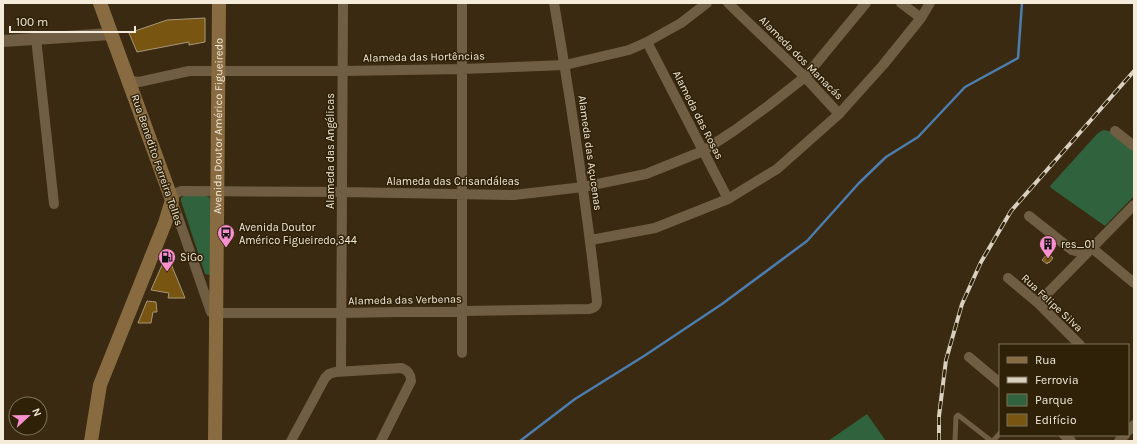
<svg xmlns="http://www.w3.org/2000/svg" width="1137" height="444" viewBox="0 0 1137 444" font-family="Karla,sans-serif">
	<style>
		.green { fill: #2f623d }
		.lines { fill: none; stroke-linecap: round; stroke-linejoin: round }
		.stream { stroke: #4d7dae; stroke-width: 2.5 }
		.building { fill: #785510; stroke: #a9977b }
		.service { stroke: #6f5e43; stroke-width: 5 }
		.minor { stroke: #6f5e43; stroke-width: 10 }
		.tertiary { stroke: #6f5e43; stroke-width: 12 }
		.secondary { stroke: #886b40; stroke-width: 14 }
		.rail-casing { stroke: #dad0bf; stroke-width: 4 }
		.rail { stroke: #2f2107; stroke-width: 2.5; stroke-dasharray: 8; stroke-linecap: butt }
		.labels { text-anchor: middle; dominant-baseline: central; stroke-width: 3; stroke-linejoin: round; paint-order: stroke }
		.street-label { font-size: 11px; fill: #f4ebdb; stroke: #2f2107 }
		.poi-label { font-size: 11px; fill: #f4ebdb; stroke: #2f2107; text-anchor: start }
	</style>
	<rect width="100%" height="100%" fill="#392a11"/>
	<path class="green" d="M1103,130L1109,131L1134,152V196L1105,226L1051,188L1050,186L1097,134Z
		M184,196H206L210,198L211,203L210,273L209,275L205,274L181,201V198Z
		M867,414L886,441H828Z"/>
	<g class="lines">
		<path class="stream" d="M520,441L575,399L644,356L722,304L807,241L859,183L886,157L918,137L965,87L1018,58L1022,3"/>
	</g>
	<path class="building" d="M205,18V42L189,45V42L137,52L129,33L167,20Z
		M1048,253L1053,258L1049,263L1048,262L1047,264L1042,260Z
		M167,254L185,298H168L169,293L151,290Z
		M147,301L156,302L157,312H153L151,323H138Z"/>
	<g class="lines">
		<path class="service" d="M955,441L956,417L958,415L990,440L993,441L1000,433"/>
		<path class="minor" d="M554,3C571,102 586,201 597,301C597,306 594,308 589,309L341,313H216L211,312L172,200C174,195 176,192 182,191L342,192L514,195L583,187L646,174L703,151L735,130L768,106L805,77L866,3
			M728,3L805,77L839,114
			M901,3L921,18
			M36,38L54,204
			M647,42L728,199
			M129,79L131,81L139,82L189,71H343L462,69L565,65L629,50L647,42L681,23L707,3
			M1115,131L1134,146
			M1029,216L1072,250C1080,253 1085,251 1092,248L1134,283
			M591,240L655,228L728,199L777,169L839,114L883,65L921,18L930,3
			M1008,278L1038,303L1080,345
			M1038,303L1134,205
			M462,353V3
			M969,357L1000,383
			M341,371L343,3
			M1128,431L1134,425
			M1064,435L1071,441
			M291,441L325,378L329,374L335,372L402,368C409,371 411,375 411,381L381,441
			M1119,441L1125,435"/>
		<path class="tertiary" d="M3,41L111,34"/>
		<g class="secondary">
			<path d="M91,441L100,385L165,223L172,200L100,3"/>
			<path id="s1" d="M215,441L219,3"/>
		</g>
		<g class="rail-casing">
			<path id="rail" d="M939,441V416L946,360L962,304L981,262L1011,211L1134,71"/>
		</g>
		<use href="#rail" class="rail"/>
	</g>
	<defs>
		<g id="bus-pin" transform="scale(0.9)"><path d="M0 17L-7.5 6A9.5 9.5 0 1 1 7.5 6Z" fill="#f890cd" stroke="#2f2107"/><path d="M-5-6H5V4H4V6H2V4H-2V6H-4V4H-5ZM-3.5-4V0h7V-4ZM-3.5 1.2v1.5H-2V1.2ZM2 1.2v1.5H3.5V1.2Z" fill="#111"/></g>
		<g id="building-pin" transform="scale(0.9)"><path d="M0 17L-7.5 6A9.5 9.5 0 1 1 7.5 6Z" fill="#f890cd" stroke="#2f2107"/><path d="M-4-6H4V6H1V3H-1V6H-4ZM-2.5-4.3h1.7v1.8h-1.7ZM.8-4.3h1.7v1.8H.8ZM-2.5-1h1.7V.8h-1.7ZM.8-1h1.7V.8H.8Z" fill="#111"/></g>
		<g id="fuel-pin" transform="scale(0.9)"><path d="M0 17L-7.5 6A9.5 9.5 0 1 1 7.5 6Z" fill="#f890cd" stroke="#2f2107"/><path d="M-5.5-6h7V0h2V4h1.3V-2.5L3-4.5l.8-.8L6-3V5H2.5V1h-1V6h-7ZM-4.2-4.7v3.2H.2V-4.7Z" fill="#111"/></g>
	</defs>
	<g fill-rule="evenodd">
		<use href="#bus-pin" x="226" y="233"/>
		<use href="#building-pin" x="1048" y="244"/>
		<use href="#fuel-pin" x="167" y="257"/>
	</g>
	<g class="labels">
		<g class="street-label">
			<text transform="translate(424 57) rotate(-1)">Alameda das Hortências</text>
			<text transform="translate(801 58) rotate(45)">Alameda dos Manacás</text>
			<text transform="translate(698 115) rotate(63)">Alameda das Rosas</text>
			<text stroke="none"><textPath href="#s1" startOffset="315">Avenida Doutor Américo Figueiredo</textPath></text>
			<text transform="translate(330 151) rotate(-90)">Alameda das Angélicas</text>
			<text transform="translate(590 153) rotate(82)">Alameda das Açucenas</text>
			<text transform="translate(157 160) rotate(71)">Rua Benedito Ferreira Telles</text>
			<text x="453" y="181">Alameda das Crisandáleas</text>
			<text transform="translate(405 300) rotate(-1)">Alameda das Verbenas</text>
			<text transform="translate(1052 303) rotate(43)">Rua Felipe Silva</text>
		</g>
		<g class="poi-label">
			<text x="239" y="227">Avenida Doutor<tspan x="239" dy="13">Américo Figueiredo,344</tspan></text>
			<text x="1061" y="244">res_01</text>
			<text x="180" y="257">SiGo</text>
		</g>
	</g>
	<rect width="1137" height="444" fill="none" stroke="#f4ebdb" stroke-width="8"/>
	<rect x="999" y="344" width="130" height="92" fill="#2f2107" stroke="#7e725c"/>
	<rect x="1007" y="357" width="20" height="6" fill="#886b40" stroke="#7e725c"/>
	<text x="1035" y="364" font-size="12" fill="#f4ebdb">Rua</text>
	<rect x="1007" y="377" width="20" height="6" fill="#dad0bf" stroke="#7e725c"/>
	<text x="1035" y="384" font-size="12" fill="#f4ebdb">Ferrovia</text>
	<rect x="1007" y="394" width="20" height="12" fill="#2f623d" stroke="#7e725c"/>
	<text x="1035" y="404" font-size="12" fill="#f4ebdb">Parque</text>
	<rect x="1007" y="414" width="20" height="12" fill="#785510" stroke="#7e725c"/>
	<text x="1035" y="424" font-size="12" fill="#f4ebdb">Edifício</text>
	<g transform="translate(28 416) rotate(68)"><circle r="19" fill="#2f2107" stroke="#7e725c"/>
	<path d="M0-3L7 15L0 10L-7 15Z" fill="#f890cd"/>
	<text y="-6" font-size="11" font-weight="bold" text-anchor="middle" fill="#f4ebdb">N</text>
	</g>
	<path d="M10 26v6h125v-6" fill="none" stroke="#f4ebdb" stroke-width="2"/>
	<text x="16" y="26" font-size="12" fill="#f4ebdb" stroke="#2f2107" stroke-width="3" paint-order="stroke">100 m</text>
</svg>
